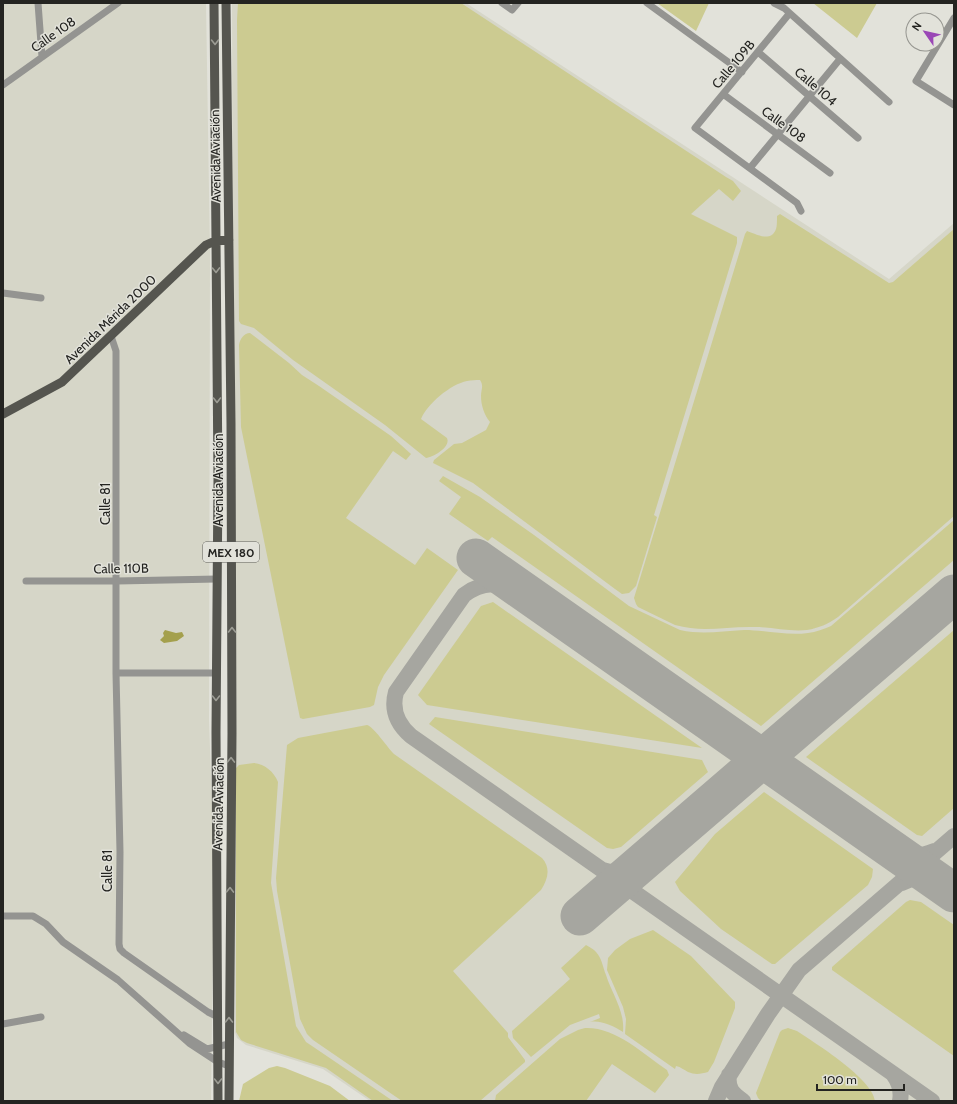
<svg xmlns="http://www.w3.org/2000/svg" width="957" height="1104" viewBox="0 0 957 1104" font-family="Cabin,sans-serif">
	<style>
		.built { fill: #d6d6c8 }
		.green { fill: #cccb91 }
		.water { fill: #a4a04d }
		.lines { fill: none; stroke-linecap: round; stroke-linejoin: round }
		.taxiway { stroke: #a6a6a0; stroke-width: 16 }
		.runway { stroke: #a6a6a0; stroke-width: 39 }
		.minor { stroke: #949491; stroke-width: 7 }
		.major { stroke: #55554f; stroke-width: 9 }
		.oneway { stroke: #9c9c94 }
		.labels { text-anchor: middle; dominant-baseline: central; stroke-width: 3; stroke-linejoin: round; paint-order: stroke }
		.shield { fill: #e2e2da; stroke: #5d5d58; stroke-width: 1 }
		.shield-label { font-size: 12px; font-weight: bold; fill: #242421 }
		.street-label { font-size: 13px; fill: #242421; stroke: #e2e2da }
	</style>
	<rect width="100%" height="100%" fill="#e2e2da"/>
	<path class="built" d="M3,3H206L210,253L209,721L214,859L211,1101H3Z
		M232,3H466L889,279L954,223V1101H370L323,1069L246,1045L237,1038L235,1032Z"/>
	<path class="green" d="M238,3H461L726,177L733,181L741,191L733,201L719,189L691,214L737,237V243L654,515L657,517L636,586L629,593L622,594L615,589L473,483L433,463L434,460L454,444L462,443L486,430L490,422C484,415 481,405 481,396C481,389 484,386 480,380C476,380 471,380 467,381C451,384 427,404 421,419L447,438C451,447 434,457 426,458L385,425L293,360L254,328L241,324L239,321L237,20Z
		M657,3H709L696,31Z
		M813,3H877L857,38Z
		M780,214L889,283L893,282L954,229V516L838,617C828,624 819,628 807,630C790,632 772,627 755,627C727,626 703,633 675,625L638,607L636,604L634,598L745,234L747,231C756,234 771,243 776,229C777,226 777,221 777,216Z
		M250,333L289,363L302,375L319,386L391,436L411,454L406,460L393,451L346,518L415,565L427,548L458,570L384,675L378,687L374,705L370,707L303,719L300,718L241,427L239,345C240,339 244,333 250,333Z
		M443,476L480,497L534,535L629,606L680,630C703,635 721,631 744,630C765,630 787,636 808,633C816,632 824,629 831,626L954,520V560L761,726L492,537L488,541L449,514L461,497L439,481Z
		M493,602L702,748L427,705L418,695L481,606Z
		M954,630V808L922,836L917,835L806,757Z
		M435,717L702,760L708,772L621,847L613,849L607,848L429,724Z
		M367,725C374,727 387,747 394,754L542,858C551,868 548,879 541,890L453,971L508,1033V1037L525,1060V1062L480,1101H402L313,1040L307,1034L300,1019L277,891L276,878L287,745L298,738Z
		M254,763C265,764 274,772 278,782L271,883L296,1026L306,1042L312,1046L393,1101H373L326,1068L247,1043L241,1040L236,1032V768L239,765Z
		M764,792L873,869L872,877L868,885L775,964H772L721,929L680,891L675,882L715,834Z
		M910,900L921,902L954,925V1056L832,970V967L906,902Z
		M653,930L691,956L735,1002V1008L714,1062L708,1072C701,1074 695,1075 688,1072C684,1070 681,1067 676,1066L675,1069L625,1034L626,1019L623,1007L607,970L608,958L615,950L630,939Z
		M586,945C589,947 594,949 596,952C602,958 603,968 606,975C612,994 625,1011 623,1032C613,1026 601,1020 590,1022L600,1018L599,1014L570,1025L531,1057L513,1038L512,1031L570,979L561,968Z
		M585,1028C616,1027 642,1053 667,1070L669,1075L655,1093L612,1064L586,1101H495L496,1095L560,1039L578,1030Z
		M788,1028L797,1031C815,1043 873,1079 875,1101L760,1100L758,1098L756,1093L780,1032L782,1030Z
		M277,1066L285,1068L330,1086L350,1101H239L243,1084L269,1068Z"/>
	<path class="water" d="M165,630L176,633L182,632L184,636L177,641L164,643L160,640L164,636L163,633Z"/>
	<g class="lines">
		<path class="taxiway" d="M521,590C501,582 482,581 464,595L396,692C391,710 397,724 411,736L932,1101
			M895,852C910,856 920,857 934,851
			M603,870C617,875 629,871 641,863
			M902,883C915,876 927,878 941,884
			M893,1074C899,1082 902,1091 900,1101
			M729,1075C727,1089 733,1094 743,1101
			M716,1101L722,1087L768,1014L799,970L954,836"/>
		<path class="runway" d="M476,558L954,893
			M580,916L954,594"/>
		<path class="minor" d="M38,3L42,57
			M502,3L512,10L518,3
			M647,3L742,72
			M774,3L784,8L889,102
			M789,14L695,128L797,203L801,211
			M954,18L916,81L954,105
			M758,52L858,138
			M3,85L118,3
			M723,94L830,173
			M750,168L840,59
			M3,293L41,298
			M111,336L116,351V673L120,852L119,944L120,949L124,953L208,1012L218,1017
			M26,581H117L217,579
			M116,673H216
			M3,916H33L46,924L63,942L118,980L189,1043L218,1062L229,1066
			M3,1024L41,1017
			M184,1035L207,1049L229,1044"/>
		<path class="major" d="M214,3L218,479L216,733L218,1101
			M226,3L231,424L232,733L229,1101
			M3,414L62,382L206,245L215,241L229,240"/>
	</g>
	<defs><path id="oneway-chevron" d="M-2-3.5L2.5 0L-2 3.5" fill="none" stroke-width="1.6" stroke-linecap="round" stroke-linejoin="round"/></defs>
	<g class="oneway">
		<use href="#oneway-chevron" transform="translate(215 42) rotate(89)"/>
		<use href="#oneway-chevron" transform="translate(216 270) rotate(89)"/>
		<use href="#oneway-chevron" transform="translate(217 400) rotate(90)"/>
		<use href="#oneway-chevron" transform="translate(232 630) rotate(-90)"/>
		<use href="#oneway-chevron" transform="translate(216 698) rotate(90)"/>
		<use href="#oneway-chevron" transform="translate(231 760) rotate(-89)"/>
		<use href="#oneway-chevron" transform="translate(230 890) rotate(-89)"/>
		<use href="#oneway-chevron" transform="translate(229 1020) rotate(-90)"/>
		<use href="#oneway-chevron" transform="translate(218 1081) rotate(90)"/>
	</g>
	<g class="labels">
		<rect class="shield" x="203" y="542" width="56" height="20" rx="3"/>
		<g class="shield-label">
			<text x="231" y="552">MEX 180</text>
		</g>
		<g class="street-label">
			<text transform="translate(53 34) rotate(-35)">Calle 108</text>
			<text transform="translate(733 64) rotate(-50)">Calle 109B</text>
			<text transform="translate(816 86) rotate(41)">Calle 104</text>
			<text transform="translate(784 124) rotate(36)">Calle 108</text>
			<text transform="translate(215 156) rotate(-91)">Avenida Aviación</text>
			<text transform="translate(110 319) rotate(-44)">Avenida Mérida 2000</text>
			<text transform="translate(218 480) rotate(-90)">Avenida Aviación</text>
			<text transform="translate(105 504) rotate(-90)">Calle 81</text>
			<text transform="translate(121 568) rotate(-1)">Calle 110B</text>
			<text transform="translate(218 804) rotate(-89)">Avenida Aviación</text>
			<text transform="translate(107 871) rotate(-90)">Calle 81</text>
		</g>
	</g>
	<rect width="957" height="1104" fill="none" stroke="#242421" stroke-width="8"/>
	<g transform="translate(925 32) rotate(304)"><circle r="19" fill="#e2e2da" stroke="#969690"/>
	<path d="M0-3L7 15L0 10L-7 15Z" fill="#9a47b6"/>
	<text y="-6" font-size="11" font-weight="bold" text-anchor="middle" fill="#242421">N</text>
	</g>
	<path d="M817 1084v6h87v-6" fill="none" stroke="#242421" stroke-width="2"/>
	<text x="823" y="1084" font-size="12" fill="#242421" stroke="#e2e2da" stroke-width="3" paint-order="stroke">100 m</text>
</svg>
